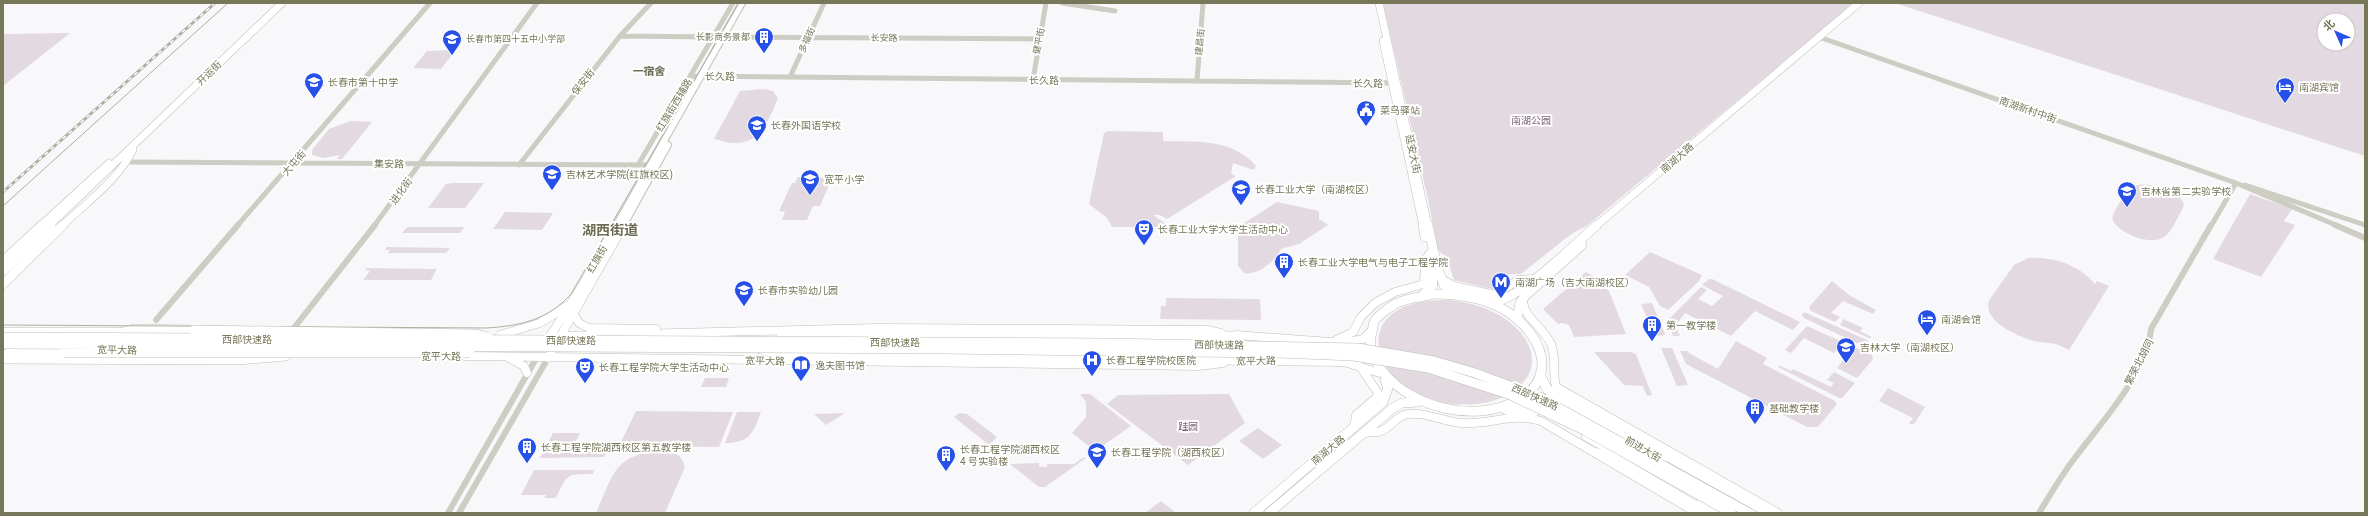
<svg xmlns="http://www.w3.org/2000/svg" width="2368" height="516" viewBox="0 0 2368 516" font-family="Roboto,'Noto Sans SC',sans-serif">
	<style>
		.green { fill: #e3dae1; fill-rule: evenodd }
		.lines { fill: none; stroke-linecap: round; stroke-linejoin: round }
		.secondary-far1-casing { stroke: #c0c0b4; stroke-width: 8 }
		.secondary-casing { stroke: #c0c0b4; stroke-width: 9 }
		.primary-far1-casing { stroke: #bfbfb5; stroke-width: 8 }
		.primary-casing { stroke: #bfbfb5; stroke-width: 10 }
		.trunk-casing { stroke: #bdbdb5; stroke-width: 10 }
		.tertiary-far1 { stroke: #cdcdc4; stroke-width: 5 }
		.tertiary { stroke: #cdcdc4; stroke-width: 6 }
		.secondary-far1 { stroke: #fff; stroke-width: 6 }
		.secondary { stroke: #fff; stroke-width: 8 }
		.primary-far1 { stroke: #fff; stroke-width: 7 }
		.primary { stroke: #fff; stroke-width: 9 }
		.trunk { stroke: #fff; stroke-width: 9 }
		.tram { stroke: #afafa1; stroke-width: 1 }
		.rail-casing { stroke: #afafa1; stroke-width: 3 }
		.rail { stroke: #fff; stroke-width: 1.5; stroke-dasharray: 4; stroke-linecap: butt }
		.trunk-bridge-casing { stroke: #bdbdb5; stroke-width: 10; stroke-linecap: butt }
		.trunk-bridge { stroke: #fff; stroke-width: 9 }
		.labels { text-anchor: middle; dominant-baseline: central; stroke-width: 4; stroke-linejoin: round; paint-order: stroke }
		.far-poi-label { font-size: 9px; fill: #77775a; stroke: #fff; text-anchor: end }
		.far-street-label { font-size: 9px; fill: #77775a; stroke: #fff }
		.street-label { font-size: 10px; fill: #77775a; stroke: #fff }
		.poi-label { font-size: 10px; fill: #77775a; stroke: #fff; text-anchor: start }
		.park-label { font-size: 10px; fill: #7f6677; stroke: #fff }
		.neighbourhood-label { font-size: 11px; font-weight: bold; fill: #6d6d55; stroke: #fff }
		.district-label { font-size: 14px; font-weight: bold; fill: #6d6d55; stroke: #fff }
	</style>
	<rect width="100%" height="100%" fill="#f8f7f9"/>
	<path class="green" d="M1383,3H1854L1588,225L1570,235L1521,274H1510L1496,289H1492L1454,280L1447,258L1438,250L1427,195Z
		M1895,3H2365V156ZM2324,20H2348V44H2324Z
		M70,33L3,86V34Z
		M455,47H458L441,69L413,68L427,51L453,50Z
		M764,89L773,91L778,98C769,120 760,145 733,143C726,143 721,140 714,139L740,91Z
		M351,121L372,122L342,159H337L340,155L324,158L312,155V150L329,129Z
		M1108,131L1163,132V141C1196,142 1232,138 1256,166L1254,170L1233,163L1231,174L1236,176L1167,219L1160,215H1153L1168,225L1166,227H1112L1107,218L1089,204L1104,133Z
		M798,177L832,178L820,206H813L807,220H782L785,212L779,211L792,183H795Z
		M453,183H484L465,208H428L446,184Z
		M2138,185C2153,183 2176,189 2184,203L2183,208C2178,216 2172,232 2164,237C2150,246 2121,234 2113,221C2110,213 2129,187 2138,185Z
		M2250,194L2292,209L2284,221L2295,225L2261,277L2213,259Z
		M1277,202L1319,211V219L1328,225L1299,244L1281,249C1275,261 1258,276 1244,273L1238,266V227Z
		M505,212L553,213L542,230L493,229Z
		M407,227H464L460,233H402Z
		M387,247L450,248L446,253H388L390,250H385Z
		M1650,252L1702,275L1699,281L1668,310L1660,306L1649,287L1625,275Z
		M2028,258C2052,256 2080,265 2095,284L2097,281L2109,286L2069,350C2065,348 2060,345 2055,344C2048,342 2041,343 2034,341C2019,337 1979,320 1990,299L2014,265Z
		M367,268L434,269L437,268L431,280H363L370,271L365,270Z
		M1586,272L1596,278V288H1606L1609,291L1626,334L1574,337L1569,325L1562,323L1558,324L1543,309Z
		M1709,279H1712L1800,322L1793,330L1755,311L1731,336L1685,313L1675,326L1680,336H1673L1667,321L1701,287L1707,290L1698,299L1712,306L1723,296L1702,285Z
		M1832,281L1849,295L1876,310L1873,314L1843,301L1831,313L1840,317L1835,322L1811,311L1809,307Z
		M1166,298L1260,299L1261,320L1160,319L1161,306H1166Z
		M1450,300C1476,303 1503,312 1520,332C1552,370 1514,401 1476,404C1375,414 1331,296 1450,300Z
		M1652,303L1665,334V335L1655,336L1641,304Z
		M1804,312L1867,340L1869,343L1866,346L1861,345L1804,318L1802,315Z
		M1843,319L1863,328L1860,331L1872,337L1869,338L1840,325Z
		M1807,326L1872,355L1873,359L1857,378L1837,368L1847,356L1837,350L1834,353L1804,338L1791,353L1785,350Z
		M1736,341L1767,358L1763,364L1835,401L1837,404L1818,427H1807L1686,364L1680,351H1687L1689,353L1718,369Z
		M1661,348H1672L1688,385L1677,386Z
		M1631,352L1636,354L1652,395L1647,396L1643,386L1624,385L1594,352Z
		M1780,366L1791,371L1793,369L1831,387L1834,383L1827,380L1834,372L1855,383L1842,398H1839L1778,367Z
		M705,378H729L726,387H701Z
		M1888,388L1925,407L1914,424H1909L1913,418L1879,401Z
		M1080,394H1090L1131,426L1095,451L1072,433L1086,417V402Z
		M1229,394L1245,423L1188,465L1107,404L1118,395Z
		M636,411L733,412L719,447L619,446Z
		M737,412H761C753,433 750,443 725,443Z
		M845,413L826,425L814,414Z
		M959,413L967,414L997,437L989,445L954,417Z
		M1258,428L1282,445L1263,459L1239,441Z
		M553,433H580L571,452H607L604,457L540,458Z
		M662,450C675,452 681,454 685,467L665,513H596C614,474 613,455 662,450Z
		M1084,457L1086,458L1045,487H1039L1010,464L1039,463V467H1047V464H1074Z
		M534,470H594L593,474C565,474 568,474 556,498H544L546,495H521Z
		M1161,501L1176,513H1145Z"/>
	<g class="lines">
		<g class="secondary-far1-casing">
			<path id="secondary-far1" d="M616,226L742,3
				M623,226L668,145"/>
		</g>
		<g class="secondary-casing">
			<path id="secondary" d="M1445,281L1454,286L1495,295L1518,280L1534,279
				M1523,300C1523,317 1544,328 1551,344C1557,358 1552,372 1556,387L1778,513
				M574,315L579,323L589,328L656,329
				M3,332H123L128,334
				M500,335L540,323L567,306
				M1236,335L1343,343L1363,339L1371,331
				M560,336L877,328L1207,330L1221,333
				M1336,340L1353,332L1361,317L1375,303L1395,292L1424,284L1425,263L1429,254
				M545,344L582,286L616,225
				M465,356L1199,366L1223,363
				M509,358L524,366L527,373
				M548,358L624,225
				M1233,361L1344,362L1380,373
				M1354,428L1356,415L1376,398L1378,393L1359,365
				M1363,433C1369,432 1376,433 1381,431C1390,428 1395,418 1404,415C1422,410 1443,422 1462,423C1490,425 1513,412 1541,421L1697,513"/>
		</g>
		<g class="primary-far1-casing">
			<path id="primary-far1" d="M1379,3L1428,226
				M1383,41L1423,226
				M40,226L109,163
				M49,226L282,3
				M62,226C86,203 118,180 133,150
				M1596,226L1859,3"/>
		</g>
		<g class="primary-casing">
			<path id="primary" d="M1423,225L1425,237
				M1428,225L1437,267L1444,285L1457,294
				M3,261L42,225
				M3,271L51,225
				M3,284L63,225
				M1435,294C1456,294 1478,297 1497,306C1535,324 1566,374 1516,401C1475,423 1413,408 1384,373C1374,361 1367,347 1372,332C1373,328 1373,323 1375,320C1379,315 1391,306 1397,303C1408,298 1423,297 1435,294Z
				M1423,295L1433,285L1430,262
				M1490,303C1522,299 1571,247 1597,225
				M1517,319L1520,303L1525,296L1582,245
				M1540,374L1547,389L1564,405L1663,460
				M1506,406H1519L1536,411
				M1506,410L1532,417
				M1586,436L1609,449
				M1701,501L1722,513
				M1254,513L1383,402L1388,388L1385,380
				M1269,513L1393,408L1402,403L1418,402"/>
		</g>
		<g class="trunk-casing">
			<path id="trunk" d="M123,332L134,329L194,330
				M780,338L863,334L1240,336
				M760,349L785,356L1236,360
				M8,353H64
				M3,359L238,360L286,356
				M1547,389L1769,513
				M1603,446L1615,457
				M1594,452L1618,460L1708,513"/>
		</g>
		<path class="tertiary-far1" d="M1062,3L1115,11
			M620,36L716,37
			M729,37L1039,39
			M1819,37L2236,183L2338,226
			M691,76L1396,83
			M790,77L824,3
			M1033,80L1046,3
			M1197,81L1203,3
			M127,162L651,165
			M519,165L620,36L651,3
			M638,165L733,3
			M2245,185L2365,225
			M237,226L430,3
			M374,226L537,3
			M2211,226L2236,183"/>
		<path class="tertiary" d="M2335,225L2365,238
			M156,320L238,225
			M290,333L375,225
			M448,513L537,357
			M459,513L548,358
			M2039,513C2050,495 2061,476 2074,459C2101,422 2146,376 2151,329L2211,225"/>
		<use href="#secondary-far1" class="secondary-far1"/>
		<use href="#secondary" class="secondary"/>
		<use href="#primary-far1" class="primary-far1"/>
		<use href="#primary" class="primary"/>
		<use href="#trunk" class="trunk"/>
		<path class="tram" d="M3,206L228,3
			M3,325L486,328C520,326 548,320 571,294L739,3"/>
		<g class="rail-casing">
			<path id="rail" d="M3,192L215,3"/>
		</g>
		<use href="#rail" class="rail"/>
		<g class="trunk-bridge-casing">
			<path id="trunk-bridge" d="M194,330L476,334L488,337
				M3,337L1109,343L1358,348L1434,361L1475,373L1539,397L1749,513
				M3,344L942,349L1277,353L1353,356L1428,368L1508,394L1584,430L1731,513
				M64,353H470"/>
		</g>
		<use href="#trunk-bridge" class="trunk-bridge"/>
	</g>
	<defs>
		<g id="building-pin" transform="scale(1)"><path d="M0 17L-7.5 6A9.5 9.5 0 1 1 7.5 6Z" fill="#2750e9" stroke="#fff"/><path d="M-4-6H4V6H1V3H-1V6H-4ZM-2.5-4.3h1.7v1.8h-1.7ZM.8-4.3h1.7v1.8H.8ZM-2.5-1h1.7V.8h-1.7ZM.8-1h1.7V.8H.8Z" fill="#fff"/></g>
		<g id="school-pin" transform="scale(1)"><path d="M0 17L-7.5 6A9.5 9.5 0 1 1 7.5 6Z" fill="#2750e9" stroke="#fff"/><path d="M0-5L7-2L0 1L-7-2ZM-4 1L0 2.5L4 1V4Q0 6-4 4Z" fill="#fff"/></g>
		<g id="hotel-pin" transform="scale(1)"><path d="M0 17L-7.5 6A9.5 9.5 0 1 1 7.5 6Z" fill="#2750e9" stroke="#fff"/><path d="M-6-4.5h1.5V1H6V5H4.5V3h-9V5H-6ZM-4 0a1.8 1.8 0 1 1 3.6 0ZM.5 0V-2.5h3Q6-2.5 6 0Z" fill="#fff"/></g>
		<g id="civic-pin" transform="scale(1)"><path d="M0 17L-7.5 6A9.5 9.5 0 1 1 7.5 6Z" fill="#2750e9" stroke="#fff"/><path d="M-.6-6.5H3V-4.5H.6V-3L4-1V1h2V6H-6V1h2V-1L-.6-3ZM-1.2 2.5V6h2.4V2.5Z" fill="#fff"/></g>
		<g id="university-pin" transform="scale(1)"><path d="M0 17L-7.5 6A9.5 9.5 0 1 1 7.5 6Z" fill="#2750e9" stroke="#fff"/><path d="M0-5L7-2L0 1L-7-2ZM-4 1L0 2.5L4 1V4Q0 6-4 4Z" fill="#fff"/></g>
		<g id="theatre-pin" transform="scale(1)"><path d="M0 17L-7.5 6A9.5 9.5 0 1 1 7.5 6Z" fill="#2750e9" stroke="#fff"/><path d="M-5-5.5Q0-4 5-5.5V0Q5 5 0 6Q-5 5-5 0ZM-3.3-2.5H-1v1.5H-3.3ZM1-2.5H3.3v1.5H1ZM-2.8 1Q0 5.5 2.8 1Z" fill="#fff"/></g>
		<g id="metro-pin" transform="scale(1)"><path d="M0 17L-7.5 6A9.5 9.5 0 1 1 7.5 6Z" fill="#2750e9" stroke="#fff"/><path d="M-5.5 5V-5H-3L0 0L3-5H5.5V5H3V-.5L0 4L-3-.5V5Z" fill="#fff"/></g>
		<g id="hospital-pin" transform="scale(1)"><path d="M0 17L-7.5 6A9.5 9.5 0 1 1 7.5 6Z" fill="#2750e9" stroke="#fff"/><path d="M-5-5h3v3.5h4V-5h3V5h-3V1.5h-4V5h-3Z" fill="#fff"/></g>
		<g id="library-pin" transform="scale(1)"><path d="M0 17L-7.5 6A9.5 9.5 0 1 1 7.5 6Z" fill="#2750e9" stroke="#fff"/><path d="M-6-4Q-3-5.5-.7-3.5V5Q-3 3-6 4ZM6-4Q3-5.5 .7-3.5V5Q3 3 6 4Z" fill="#fff"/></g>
	</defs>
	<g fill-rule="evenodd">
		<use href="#building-pin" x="764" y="37"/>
		<use href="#school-pin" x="452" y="39"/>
		<use href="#school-pin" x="314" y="82"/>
		<use href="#hotel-pin" x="2285" y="87"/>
		<use href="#civic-pin" x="1366" y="110"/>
		<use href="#school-pin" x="757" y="125"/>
		<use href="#university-pin" x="552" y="174"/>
		<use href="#school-pin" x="810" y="179"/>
		<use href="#university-pin" x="1241" y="189"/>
		<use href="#school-pin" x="2127" y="191"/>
		<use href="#theatre-pin" x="1144" y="229"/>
		<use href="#building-pin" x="1284" y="262"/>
		<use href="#metro-pin" x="1501" y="282"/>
		<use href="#school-pin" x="744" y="290"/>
		<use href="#hotel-pin" x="1927" y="319"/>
		<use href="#building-pin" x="1652" y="325"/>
		<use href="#university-pin" x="1846" y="347"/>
		<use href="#hospital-pin" x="1092" y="360"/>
		<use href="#library-pin" x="801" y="365"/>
		<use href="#theatre-pin" x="585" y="367"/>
		<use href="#building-pin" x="1755" y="408"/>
		<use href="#building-pin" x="527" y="447"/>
		<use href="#university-pin" x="1097" y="452"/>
		<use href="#building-pin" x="946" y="455"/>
	</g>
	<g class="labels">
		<g class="far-poi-label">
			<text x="750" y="37">长影商务景都</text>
			<text x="466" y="39" text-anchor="start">长春市第四十五中小学部</text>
		</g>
		<g class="far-street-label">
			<text transform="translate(884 38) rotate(1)">长安路</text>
			<text transform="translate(807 40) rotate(-65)">多福街</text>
			<text transform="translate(1039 41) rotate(-79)">健平街</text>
			<text transform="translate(1200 42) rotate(-85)">建昌街</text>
		</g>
		<g class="street-label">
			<text transform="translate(209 73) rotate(-44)">开运街</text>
			<text x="720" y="76">长久路</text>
			<text x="1044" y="80">长久路</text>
			<text transform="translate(583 82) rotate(-52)">保安街</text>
			<text x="1368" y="83">长久路</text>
			<text transform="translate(674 105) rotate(-59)">红旗街西辅路</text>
			<text transform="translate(2028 110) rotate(19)">南湖新村中街</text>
			<text transform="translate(1413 154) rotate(78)">延安大街</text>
			<text transform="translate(1677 158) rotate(-41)">南湖大路</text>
			<text transform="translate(294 163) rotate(-49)">大屯街</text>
			<text transform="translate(389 164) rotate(1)">集安路</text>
			<text transform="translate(401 191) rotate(-54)">进化街</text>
			<text transform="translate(597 259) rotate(-60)">红旗街</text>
			<text x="247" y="339">西部快速路</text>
			<text x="571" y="340">西部快速路</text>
			<text x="895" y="342">西部快速路</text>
			<text transform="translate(1219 345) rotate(1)">西部快速路</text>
			<text transform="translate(117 350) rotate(1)">宽平大路</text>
			<text x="441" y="356">宽平大路</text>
			<text transform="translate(765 361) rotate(1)">宽平大路</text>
			<text transform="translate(1256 361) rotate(-1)">宽平大路</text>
			<text transform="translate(2139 362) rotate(-63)">繁荣北胡同</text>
			<text transform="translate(1535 397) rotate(24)">西部快速路</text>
			<text transform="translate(1643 449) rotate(30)">前进大街</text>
			<text transform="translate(1328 450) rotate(-40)">南湖大路</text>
		</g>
		<g class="poi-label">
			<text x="328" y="82">长春市第十中学</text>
			<text x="2299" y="87">南湖宾馆</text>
			<text x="1380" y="110">菜鸟驿站</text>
			<text x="771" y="125">长春外国语学校</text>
			<text x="566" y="174">吉林艺术学院(红旗校区)</text>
			<text x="824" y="179">宽平小学</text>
			<text x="1255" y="189">长春工业大学（南湖校区）</text>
			<text x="2141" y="191">吉林省第二实验学校</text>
			<text x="1158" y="229">长春工业大学大学生活动中心</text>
			<text x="1298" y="262">长春工业大学电气与电子工程学院</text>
			<text x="1515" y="282">南湖广场（吉大南湖校区）</text>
			<text x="758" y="290">长春市实验幼儿园</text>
			<text x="1941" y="319">南湖会馆</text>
			<text x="1666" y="325">第一教学楼</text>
			<text x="1860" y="347">吉林大学（南湖校区）</text>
			<text x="1106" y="360">长春工程学院校医院</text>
			<text x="815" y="365">逸夫图书馆</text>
			<text x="599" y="367">长春工程学院大学生活动中心</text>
			<text x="1769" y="408">基础教学楼</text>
			<text x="541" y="447">长春工程学院湖西校区第五教学楼</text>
			<text x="960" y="449">长春工程学院湖西校区<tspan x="960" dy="12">4 号实验楼</tspan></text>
			<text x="1111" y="452">长春工程学院（湖西校区）</text>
		</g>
		<g class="park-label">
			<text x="1531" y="120">南湖公园</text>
			<text x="1188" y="426">跬园</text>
		</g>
		<g class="neighbourhood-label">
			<text x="649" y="71">一宿舍</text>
		</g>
		<g class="district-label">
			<text x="610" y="230">湖西街道</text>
		</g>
	</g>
	<rect width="2368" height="516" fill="none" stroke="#77775a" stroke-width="8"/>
	<g transform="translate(2336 32) rotate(315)"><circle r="19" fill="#ffffff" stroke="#c9c9bd"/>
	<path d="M0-3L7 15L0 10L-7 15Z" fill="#2750e9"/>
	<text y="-6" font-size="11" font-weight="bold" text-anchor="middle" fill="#77775a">北</text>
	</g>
</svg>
